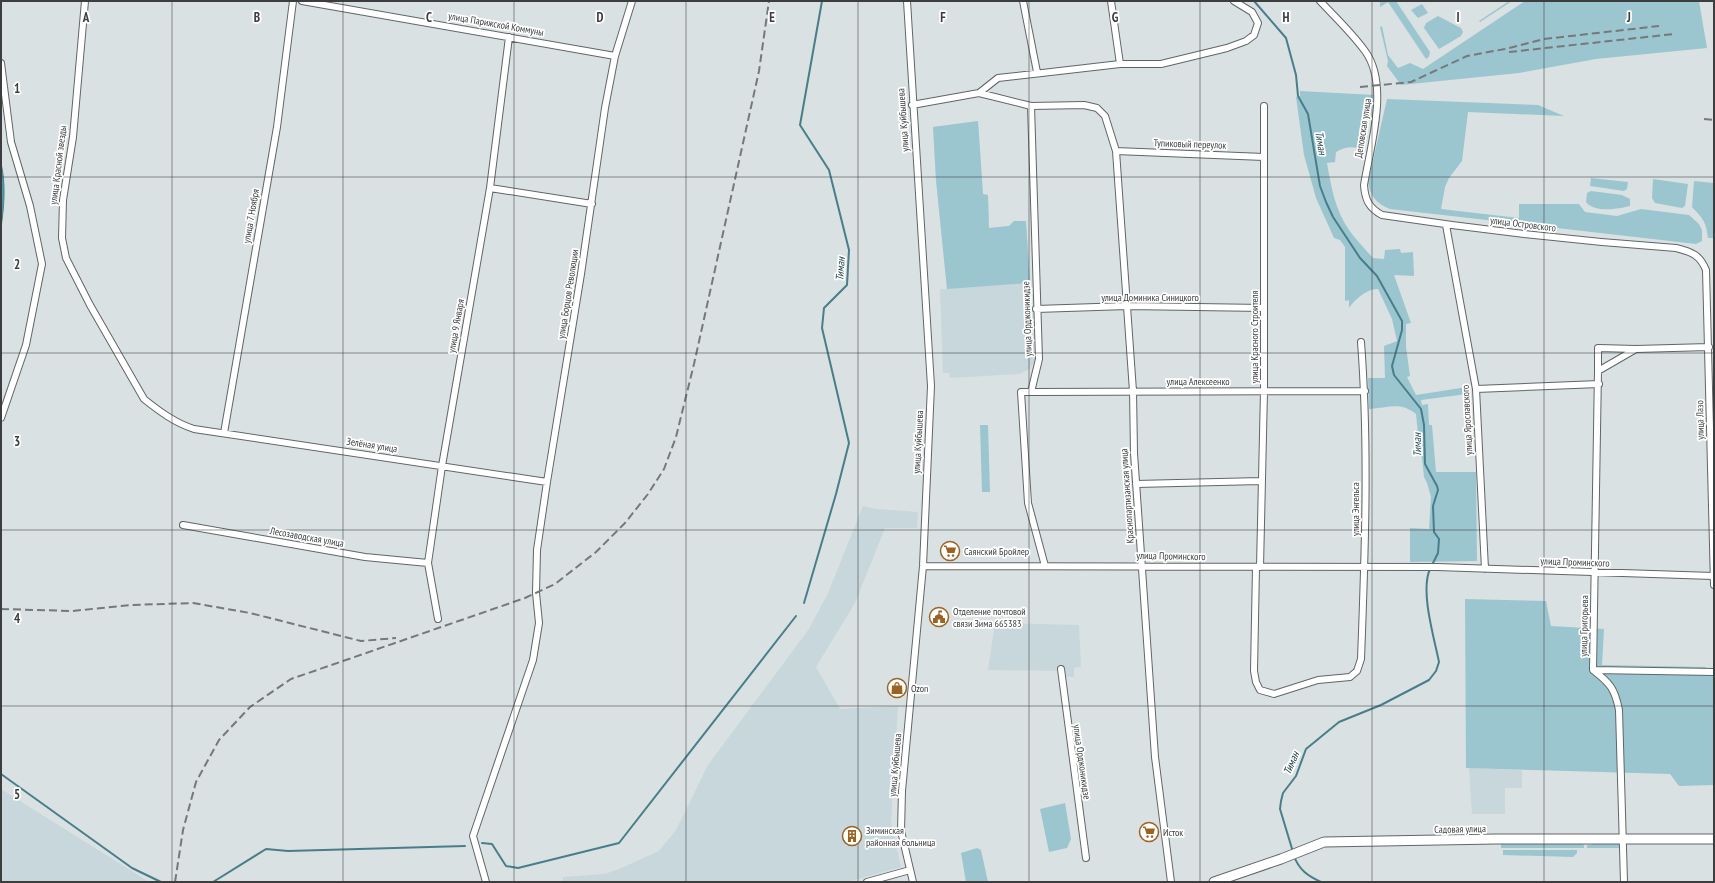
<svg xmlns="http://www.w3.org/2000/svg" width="1715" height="883" viewBox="0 0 1715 883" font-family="'PT Sans Narrow',sans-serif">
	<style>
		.built { fill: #c7d7db }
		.green { fill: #9bc6d0 }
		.water { fill: #4e9aab; stroke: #487e8a }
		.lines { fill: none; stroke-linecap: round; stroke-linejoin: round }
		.stream { stroke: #487e8a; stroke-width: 2 }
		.street-casing { stroke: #606667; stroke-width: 8 }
		.secondary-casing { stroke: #606667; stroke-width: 11 }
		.street { stroke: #fff; stroke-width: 6 }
		.secondary { stroke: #fff; stroke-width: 9 }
		.rail { stroke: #75797a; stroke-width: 2; stroke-dasharray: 8 4; stroke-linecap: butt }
		.grid { fill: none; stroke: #3b3d3e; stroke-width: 1; stroke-opacity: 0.55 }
		.labels { text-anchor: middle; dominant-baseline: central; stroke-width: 3.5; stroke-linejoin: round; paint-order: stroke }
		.street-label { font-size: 10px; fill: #3b3d3e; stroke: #fff }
		.poi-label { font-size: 10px; fill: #3b3d3e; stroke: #fff; text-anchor: start }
		.water-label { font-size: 11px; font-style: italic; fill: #183c44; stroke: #fff }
		.grid-label { font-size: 13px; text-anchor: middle; font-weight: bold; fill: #3b3d3e; stroke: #fff; stroke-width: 3.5; stroke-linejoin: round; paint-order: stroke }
	</style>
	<rect width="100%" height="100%" fill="#dae1e2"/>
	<path class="built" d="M978,121L983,194L988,195L989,228L1009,226L1014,221H1026L1035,360L1030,369L1019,374L950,378L949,373H943L940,289H947L936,180L933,127Z
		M863,506L877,509L918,512L917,528H885L855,603L816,667L840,709L898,706L891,822L901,867L847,882H558L563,880V877L605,874L619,869L659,851L676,830L708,765L809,629L828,593Z
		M995,623L1079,625L1081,667L1074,668V677H1066L1065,671L988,670Z
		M1469,768L1522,770V788H1505V814H1472Z
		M1,789L149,882H1Z"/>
	<path class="green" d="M1380,1H1396L1430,52L1429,57L1426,59L1388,2L1380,7Z
		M1509,1H1512L1480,22L1479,21Z
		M1525,1H1699L1707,48L1596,59L1519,73L1401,85L1387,66L1388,61L1380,27L1382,26L1388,55L1398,68L1410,63L1423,69Z
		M1422,4L1428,13L1418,18L1411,10Z
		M1438,16L1461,28L1463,32L1461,36L1439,49L1424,28L1426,23Z
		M1300,91L1374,95L1364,150C1355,146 1345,146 1336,152L1335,162L1327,163C1331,186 1335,210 1349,230C1356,240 1365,249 1373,258L1384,259L1385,250L1400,249L1401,253L1413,252L1414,276L1394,275L1411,323L1406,324V347L1410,376L1407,377L1416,395L1467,387V394L1421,400L1422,405L1428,404L1429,425H1432L1436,472H1476L1477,561L1410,562V528L1429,529L1431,497L1427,483L1424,477L1422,458L1418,453L1415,434H1418L1416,414C1400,401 1388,408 1369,409L1368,378H1385L1384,346L1397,341L1392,319L1378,289C1368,288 1354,300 1349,308V300L1345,301V247L1340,240L1334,238L1316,198L1304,155L1296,97L1300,96Z
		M1387,99L1538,105L1564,116L1468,112L1462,161L1449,178L1445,187L1441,209L1519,218V204H1579L1585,212L1617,216L1641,209L1689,215L1699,224L1702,230V241L1696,244L1390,209C1377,204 1370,196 1368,182Z
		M978,121L983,194L988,195L989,228L1009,226L1014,221H1026L1030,283L947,289L936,180L933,127Z
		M1591,178L1628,182L1627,189L1624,191L1590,186Z
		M1653,179L1688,184L1685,206L1682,208L1655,203L1652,198Z
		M1694,181L1714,183V238H1708C1706,221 1703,219 1692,207Z
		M1591,191L1622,195L1630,199V206C1618,209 1595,213 1586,202L1587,193Z
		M980,425H988L990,492H982Z
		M1465,599L1546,601L1551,626L1604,629L1602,665L1706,667L1707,676H1714V785L1679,786L1670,774L1466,768Z
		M1065,803L1071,839L1067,848L1049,852L1040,809Z
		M1501,841L1578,842L1584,845V848H1501Z
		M1594,842H1622V848H1587V845H1591Z
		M977,848L981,850L988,882H966L961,853Z
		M1503,850H1577V853L1573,857L1503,855Z"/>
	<path class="water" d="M1,163C6,185 4,206 1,228Z"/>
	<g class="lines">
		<path class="stream" d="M1254,1L1286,38L1296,75L1298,96L1308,114L1320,186L1326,202L1333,217L1360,258L1377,276L1402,321V330L1392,366L1394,375L1421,409L1424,425L1425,464L1437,486L1438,490L1433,506L1434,532L1439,539L1438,553L1432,565
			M804,603L836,494L849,443L822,328L824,308L847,285L849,250L829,170L800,125L822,1
			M1,774L132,868L161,882
			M482,843L492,844L506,866L518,868L619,843L796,616
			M1293,852L1280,809L1281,801L1283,793L1296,776L1306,749L1339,722L1381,705L1429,680L1436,671L1439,662C1434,637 1420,591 1430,569
			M1294,856C1299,870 1308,876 1321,882
			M213,882L266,849L288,851L465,846"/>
		<g class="street-casing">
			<path id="street" d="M85,1L73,137L63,200L62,238L66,258L90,305L144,399C159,411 175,423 194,429L547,482
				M302,1L615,56
				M907,1L931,386L923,566L902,791L901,831L913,882
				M1023,1L1037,72
				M1111,1L1120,64
				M1320,1C1335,17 1352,33 1365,51C1390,85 1370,147 1364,185C1365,200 1369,208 1382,215C1480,230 1578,241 1676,248C1692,252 1700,255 1706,270L1714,585
				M1,63L11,142L30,206L42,264L26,345L1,418
				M979,93L1031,106L1084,105L1097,108L1105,116L1116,151L1133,391L1134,453L1155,757L1171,882
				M912,105L979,93L998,78L1120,64H1161L1227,48L1246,41L1254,35L1258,23L1252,12L1234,1
				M1031,106L1039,359L1031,392H1021L1028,503L1045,566
				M1116,151L1264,157
				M490,188L592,204
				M1446,225L1476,389L1485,569
				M1036,309L1127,306L1264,308
				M1598,371V348L1636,349L1709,347
				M1476,389L1599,384
				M1031,392L1365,391
				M224,433L277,127L293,1
				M1136,484L1261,481
				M183,525L365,557L428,563
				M923,566L1437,567L1713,576
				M1256,567L1254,671L1256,682L1260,690L1274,694L1318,680L1350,677L1357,671L1361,659C1365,554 1369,447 1361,342
				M1260,567L1264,391V106
				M438,619L428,563L442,466L490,188L509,37
				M1061,669L1086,858
				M1594,670L1714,672
				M486,882L473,836L533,660L539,623L536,593L537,550L547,482L581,274L605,108L615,56L632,1
				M867,882L910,870
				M1624,882L1619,710C1615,689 1610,683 1593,670L1598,371L1636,349"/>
		</g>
		<g class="secondary-casing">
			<path id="secondary" d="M1214,882L1281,859L1324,842L1496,839H1714"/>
		</g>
		<use href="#street" class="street"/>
		<use href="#secondary" class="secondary"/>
		<path class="rail" d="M1509,52L1674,34
			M1360,87L1411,82L1467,56L1505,49L1544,39L1659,26
			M1704,119L1714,120
			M1,609L72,611L131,605L193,603L250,613L361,641L396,638
			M175,882L183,830L196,782L219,740L250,707L291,679L525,598L555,584L596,552L625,523L648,494L664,469L676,437L694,364L759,71L769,1"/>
	</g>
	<path class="grid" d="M172,1V882M343,1V882M514,1V882M686,1V882M858,1V882M1029,1V882M1200,1V882M1372,1V882M1544,1V882M1,177H1714M1,353H1714M1,530H1714M1,706H1714"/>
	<defs>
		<g id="supermarket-ring" transform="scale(1)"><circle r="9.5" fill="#fff" stroke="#9c6221" stroke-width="1.5"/><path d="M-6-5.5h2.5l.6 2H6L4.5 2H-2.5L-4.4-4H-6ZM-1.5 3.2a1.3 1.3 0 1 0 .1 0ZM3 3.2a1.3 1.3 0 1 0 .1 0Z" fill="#9c6221"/></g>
		<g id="civic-ring" transform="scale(1)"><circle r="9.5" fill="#fff" stroke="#9c6221" stroke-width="1.5"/><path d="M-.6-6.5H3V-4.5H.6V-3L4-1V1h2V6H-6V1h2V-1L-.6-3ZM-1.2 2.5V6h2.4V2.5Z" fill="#9c6221"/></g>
		<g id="shop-ring" transform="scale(1)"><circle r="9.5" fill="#fff" stroke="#9c6221" stroke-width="1.5"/><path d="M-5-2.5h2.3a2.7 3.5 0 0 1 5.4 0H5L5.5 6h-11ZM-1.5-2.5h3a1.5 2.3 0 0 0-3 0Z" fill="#9c6221"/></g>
		<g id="building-ring" transform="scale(1)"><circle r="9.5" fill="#fff" stroke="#9c6221" stroke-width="1.5"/><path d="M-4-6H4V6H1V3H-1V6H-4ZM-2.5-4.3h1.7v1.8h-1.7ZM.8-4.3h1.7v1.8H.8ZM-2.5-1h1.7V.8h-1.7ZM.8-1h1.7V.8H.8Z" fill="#9c6221"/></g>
	</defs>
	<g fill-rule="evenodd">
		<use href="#supermarket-ring" x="950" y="551"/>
		<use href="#civic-ring" x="939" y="617"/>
		<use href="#shop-ring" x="897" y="688"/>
		<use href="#supermarket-ring" x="1149" y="832"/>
		<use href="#building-ring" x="852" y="836"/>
	</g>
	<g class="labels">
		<g class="street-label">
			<text transform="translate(496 24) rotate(10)">улица Парижской Коммуны</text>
			<text transform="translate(903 120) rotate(-94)">улица Куйбышева</text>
			<text transform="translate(1363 128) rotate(-81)">Деповская улица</text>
			<text transform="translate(1190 144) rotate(2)">Тупиковый переулок</text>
			<text transform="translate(58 165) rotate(-83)">улица Красной звезды</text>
			<text transform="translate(251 216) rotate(-80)">улица 7 Ноября</text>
			<text transform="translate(1523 224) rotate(7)">улица Островского</text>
			<text transform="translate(568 294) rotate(-81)">улица Борцов Революции</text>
			<text x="1150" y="297">улица Доминика Синицкого</text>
			<text transform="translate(1027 319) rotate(-92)">улица Орджоникидзе</text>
			<text transform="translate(456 326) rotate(-80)">улица 9 Января</text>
			<text transform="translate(1254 337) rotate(-90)">улица Красного Строителя</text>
			<text x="1198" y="381">улица Алексеенко</text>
			<text transform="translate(1467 420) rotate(-93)">улица Ярославского</text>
			<text transform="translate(1700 420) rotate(-91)">улица Лазо</text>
			<text transform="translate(918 442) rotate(-87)">улица Куйбышева</text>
			<text transform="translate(372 445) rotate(9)">Зелёная улица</text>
			<text transform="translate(1127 496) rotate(-94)">Краснопартизанская улица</text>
			<text transform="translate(1355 509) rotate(-90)">улица Энгельса</text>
			<text transform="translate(307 537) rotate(10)">Лесозаводская улица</text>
			<text transform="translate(1171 556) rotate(1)">улица Проминского</text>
			<text transform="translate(1575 562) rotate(2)">улица Проминского</text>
			<text transform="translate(1584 626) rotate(-89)">улица Григорьева</text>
			<text transform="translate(1082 762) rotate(82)">улица Орджоникидзе</text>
			<text transform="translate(895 765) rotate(-85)">улица Куйбышева</text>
			<text transform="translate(1460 829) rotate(-1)">Садовая улица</text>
		</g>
		<g class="poi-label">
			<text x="964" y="551">Саянский Бройлер</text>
			<text x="953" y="611">Отделение почтовой<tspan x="953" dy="12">связи Зима 665383</tspan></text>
			<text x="911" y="688">Ozon</text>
			<text x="866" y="830">Зиминская<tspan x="866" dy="12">районная больница</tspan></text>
			<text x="1163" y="832">Исток</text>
		</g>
		<g class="water-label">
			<text transform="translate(1321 143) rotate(81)">Тиман</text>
			<text transform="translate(840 269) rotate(-86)">Тиман</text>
			<text transform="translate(1417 445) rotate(-91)">Тиман</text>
			<text transform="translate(1291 763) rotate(-67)">Тиман</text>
		</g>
	</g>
	<g class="grid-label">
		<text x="86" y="22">A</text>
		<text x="257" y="22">B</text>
		<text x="429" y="22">C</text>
		<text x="600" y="22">D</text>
		<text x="772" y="22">E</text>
		<text x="943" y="22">F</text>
		<text x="1115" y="22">G</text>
		<text x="1286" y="22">H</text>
		<text x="1458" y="22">I</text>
		<text x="1629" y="22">J</text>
		<text x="17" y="93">1</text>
		<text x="17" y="269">2</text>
		<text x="17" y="446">3</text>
		<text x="17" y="623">4</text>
		<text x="17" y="799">5</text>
	</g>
	<rect width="1715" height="883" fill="none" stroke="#3b3d3e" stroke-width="4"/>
</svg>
